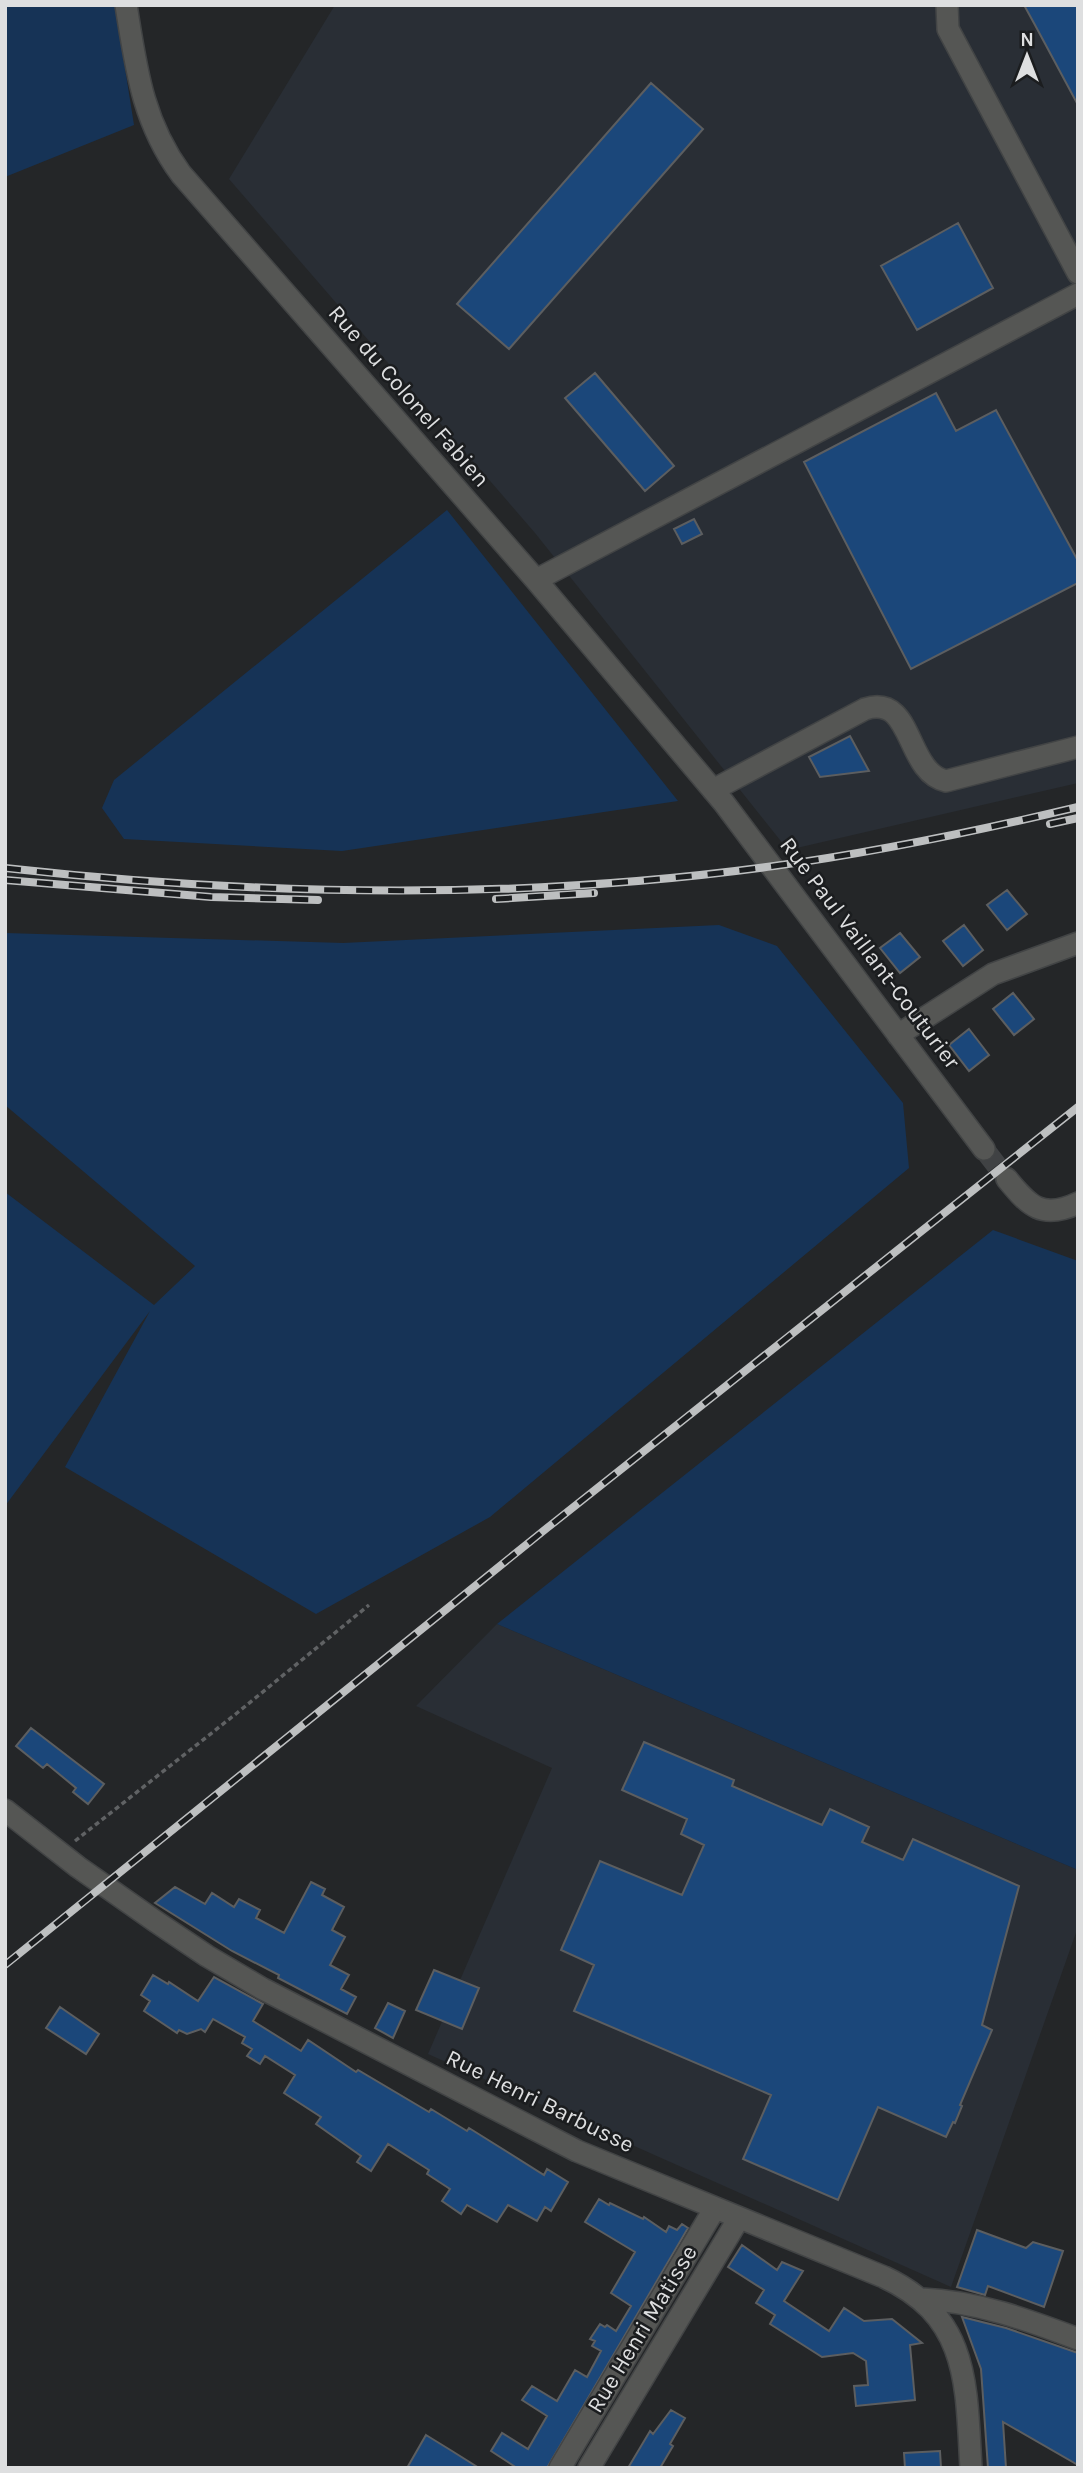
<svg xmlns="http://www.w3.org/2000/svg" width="1083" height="2473" viewBox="0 0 1083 2473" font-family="Karla,sans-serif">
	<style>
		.built { fill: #292e35 }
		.green { fill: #163356 }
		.building { fill: #1b477a; stroke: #5c5e60; stroke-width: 2 }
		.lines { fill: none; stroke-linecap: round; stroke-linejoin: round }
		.minor-tunnel { stroke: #404244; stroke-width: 21; stroke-dasharray: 21 10; stroke-linecap: butt }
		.minor-casing { stroke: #424445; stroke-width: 24 }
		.path { stroke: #606264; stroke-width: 3.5; stroke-dasharray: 5 3.5; stroke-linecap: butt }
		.minor { stroke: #555654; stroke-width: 21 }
		.rail-casing { stroke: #bdbfc0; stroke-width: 8 }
		.rail { stroke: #1b1d1f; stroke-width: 5; stroke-dasharray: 16; stroke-linecap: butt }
		.labels { text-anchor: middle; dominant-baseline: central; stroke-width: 5; stroke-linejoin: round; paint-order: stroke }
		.street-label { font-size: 23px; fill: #dedfe0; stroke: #1b1d1f }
	</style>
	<rect width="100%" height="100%" fill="#242628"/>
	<path class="built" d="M335,5H1078V783L788,850L535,533L229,179Z
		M497,1624L1078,1870V1927L951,2287L428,2054L552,1768L416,1706Z"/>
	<path class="green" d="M5,5H115L134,125L5,177Z
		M447,510L678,801L342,851L124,839L102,808L114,780Z
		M719,925L777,946L903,1103L909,1168L490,1517L316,1614L65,1467L150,1311L5,1506V1192L154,1305L195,1266L5,1105V933L343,943Z
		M993,1230L1078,1261V1870L497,1624Z"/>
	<path class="building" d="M1024,5H1078V105L1035,25Z
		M651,83L703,129L509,349L457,304Z
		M958,223L993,288L917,330L881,266Z
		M595,373L674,466L645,491L565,398Z
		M936,393L956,431L996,410L1078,561V583L911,669L804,462Z
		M694,519L702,534L682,544L674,529Z
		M850,736L869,771L820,777L809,757Z
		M1007,890L1027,914L1007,930L987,905Z
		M964,925L983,950L963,966L943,941Z
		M900,933L920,957L900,973L880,948Z
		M1013,993L1034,1019L1014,1035L993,1009Z
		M969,1029L989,1055L969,1071L949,1045Z
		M31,1728L104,1784L88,1804L73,1792L76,1788L47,1764L43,1768L16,1746Z
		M644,1742L734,1780L732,1786L822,1825L830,1809L869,1827L862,1842L903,1860L913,1839L1019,1886L982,2025L992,2030L960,2105L962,2106L955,2123L953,2122L946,2137L878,2107L838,2200L743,2159L771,2095L574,2011L594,1965L561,1950L600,1861L682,1895L704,1845L681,1834L687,1819L622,1790Z
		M311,1882L325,1889L322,1895L344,1907L332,1930L345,1937L330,1965L349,1975L341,1989L356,1997L347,2014L278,1978L279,1975L232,1951L155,1903L175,1887L205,1904L212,1893L234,1907L239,1899L260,1910L256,1918L284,1933Z
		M434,1970L479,1988L462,2029L416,2010Z
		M153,1975L168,1984L169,1982L198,2001L214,1977L263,2004L253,2021L301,2051L308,2040L356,2072L358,2070L429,2112L431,2109L467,2131L469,2128L544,2175L547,2169L568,2182L551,2211L545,2207L537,2221L508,2205L497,2222L467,2205L461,2214L442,2201L450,2189L427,2174L429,2170L388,2144L371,2171L357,2162L361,2156L316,2124L321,2117L284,2093L295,2075L265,2056L260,2064L247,2056L252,2049L242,2043L245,2037L213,2019L205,2032L201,2029L187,2034L179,2030L177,2033L144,2011L150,2001L141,1995Z
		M388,2003L405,2011L393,2038L375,2028Z
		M60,2007L99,2034L86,2054L46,2028Z
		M599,2199L609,2205L610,2203L643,2219L644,2217L666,2232L669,2226L677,2230L682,2224L688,2228L547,2468H517L491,2451L502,2433L528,2449L547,2416L522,2400L532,2386L557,2401L575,2370L587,2377L601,2351L592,2346L595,2341L590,2339L600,2324L605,2327L607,2325L616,2331L631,2306L611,2293L635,2252L585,2222Z
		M977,2230L1026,2248L1033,2242L1063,2251L1044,2307L988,2286L985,2295L957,2287Z
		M742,2245L777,2270L782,2262L803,2271L784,2301L829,2331L844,2308L864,2321L892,2319L922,2343L910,2345L915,2400L856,2406L854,2386L868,2385L866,2361L853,2353L822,2357L770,2324L775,2315L756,2303L764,2290L728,2267Z
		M962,2317L1006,2328L1078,2353V2465L1003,2422L1006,2468H988L981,2369Z
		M671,2410L685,2418L670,2444L673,2446L660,2468H628L650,2431L653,2434Z
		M426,2435L452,2451L479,2468H407Z
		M940,2451L941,2468H905L904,2453Z"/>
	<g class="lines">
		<path class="minor-tunnel" d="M984,1149L1007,1179"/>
		<g class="minor-casing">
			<path id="minor" d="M126,5C136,67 142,121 181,174L536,580L724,803L984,1149
				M947,5L948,29L1078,273
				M536,580L1078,294
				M713,790L865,709C914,693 905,772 946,781L1078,747
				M898,1035L993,974L1078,943
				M1007,1179C1029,1206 1042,1220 1078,1203
				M5,1810L78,1867L155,1921L207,1956L263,1989L577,2151L884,2277C970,2317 966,2385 971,2468
				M922,2299C976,2301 1028,2320 1078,2339
				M560,2468L715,2208
				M589,2468L739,2218"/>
		</g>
		<path class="path" d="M75,1841L237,1713L369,1605"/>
		<use href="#minor" class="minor"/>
		<g class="rail-casing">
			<path id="rail" d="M1050,824L1078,818
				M5,868C260,896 520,901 774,866C876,852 977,831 1078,807
				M5,880L211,897L318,900
				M496,899L594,893
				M5,1965L547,1528L1078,1107"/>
		</g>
		<use href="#rail" class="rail"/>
	</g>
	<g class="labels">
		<g class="street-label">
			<text transform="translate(409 396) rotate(49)">Rue du Colonel Fabien</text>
			<text transform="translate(870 953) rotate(53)">Rue Paul Vaillant-Couturier</text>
			<text transform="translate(540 2101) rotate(26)">Rue Henri Barbusse</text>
			<text transform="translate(642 2329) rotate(-59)">Rue Henri Matisse</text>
		</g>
	</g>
	<rect width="1083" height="2473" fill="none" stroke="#dedfe0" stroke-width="14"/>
	<g transform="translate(1027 56)" stroke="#1b1d1f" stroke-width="5" paint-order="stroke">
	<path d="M0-5L12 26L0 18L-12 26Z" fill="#dedfe0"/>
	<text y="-10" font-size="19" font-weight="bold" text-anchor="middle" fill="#dedfe0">N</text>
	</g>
</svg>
